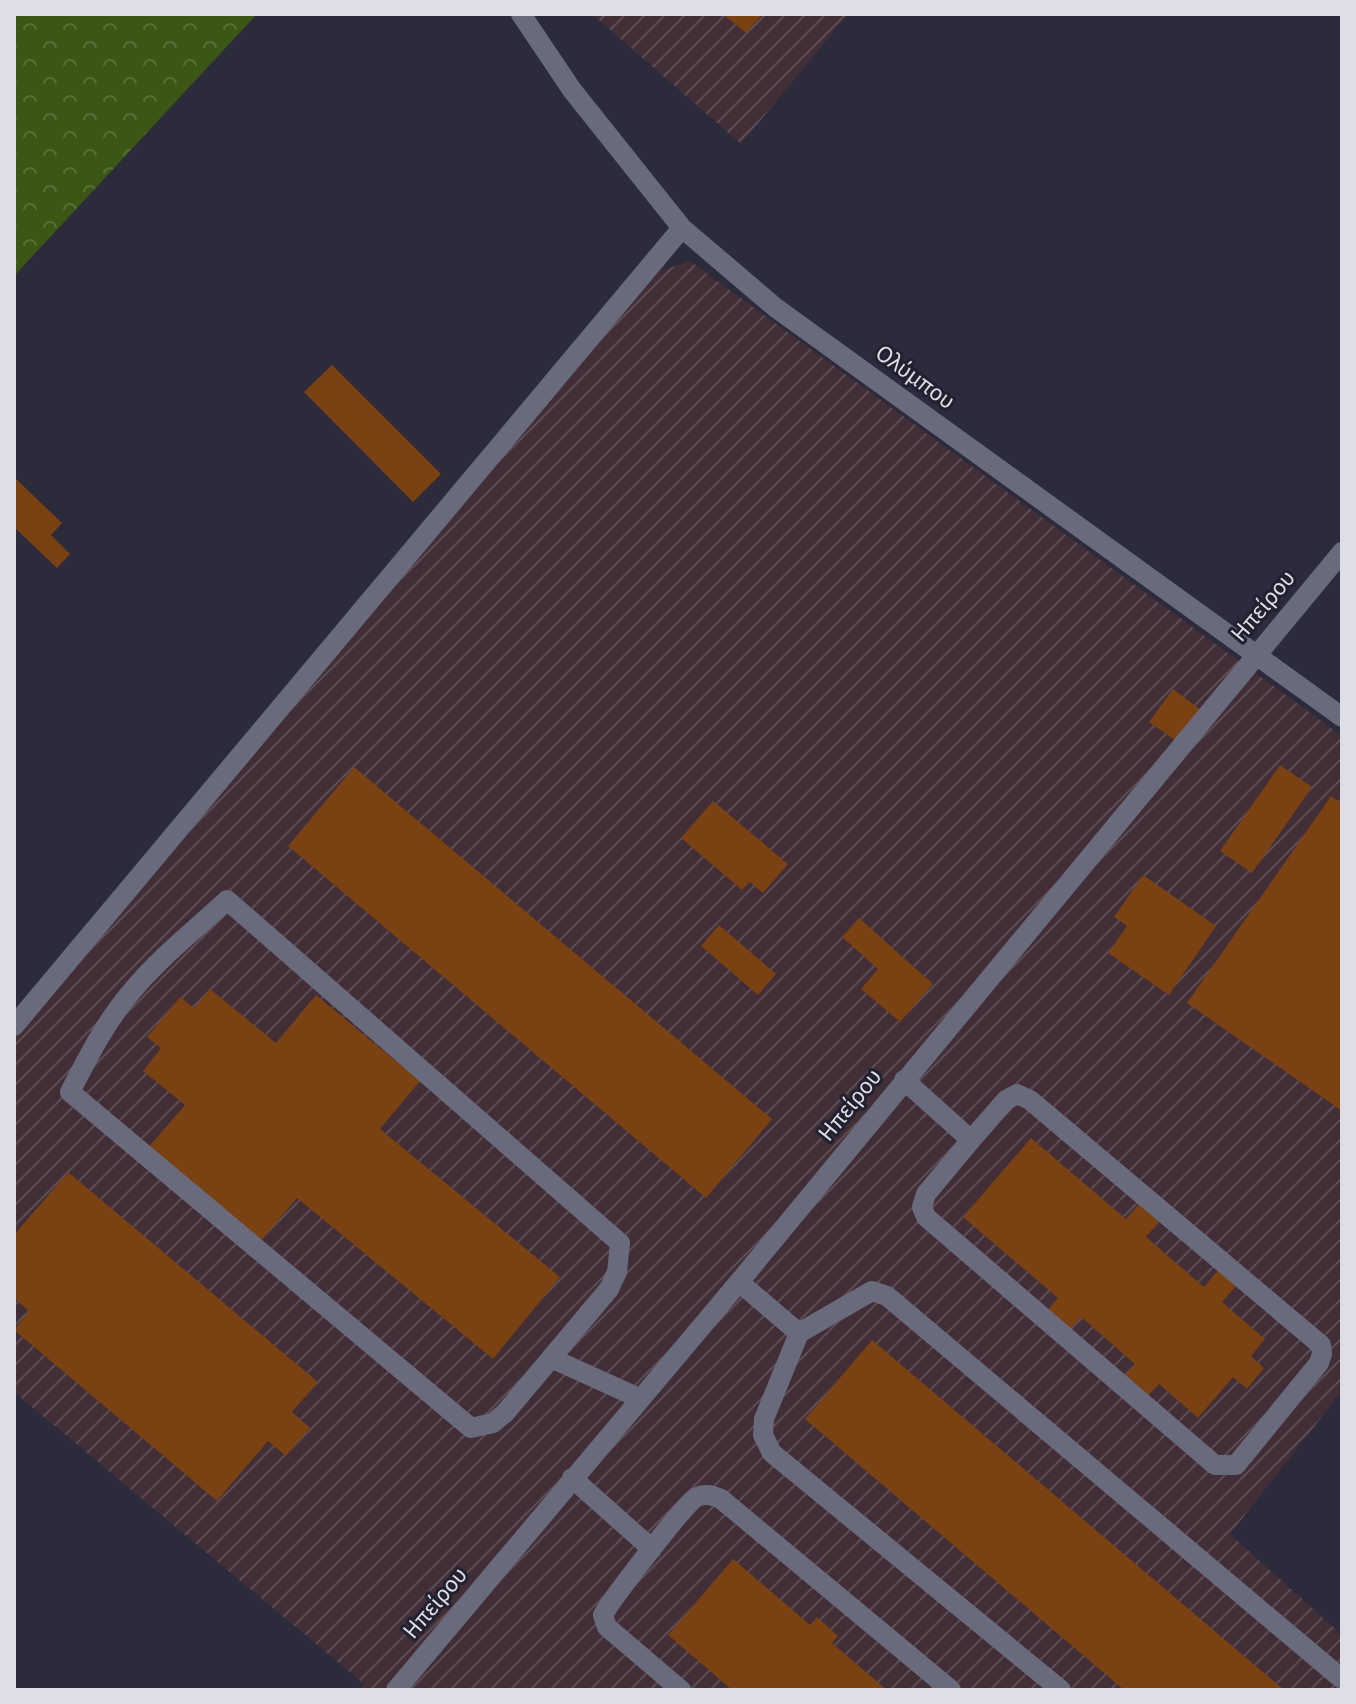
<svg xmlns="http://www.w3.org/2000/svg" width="1356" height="1704" viewBox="0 0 1356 1704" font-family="'Source Sans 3',sans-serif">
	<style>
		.industrial { fill: url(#industrial-furrows) }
		.park { fill: url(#park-crowns) }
		.building { fill: #7a4113 }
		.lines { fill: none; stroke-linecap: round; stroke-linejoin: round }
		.minor { stroke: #6a6a7d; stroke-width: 20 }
		.labels { text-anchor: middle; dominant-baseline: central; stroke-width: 6; stroke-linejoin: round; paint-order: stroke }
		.street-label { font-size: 24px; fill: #dedee8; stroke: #222131 }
	</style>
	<defs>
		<pattern id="industrial-furrows" width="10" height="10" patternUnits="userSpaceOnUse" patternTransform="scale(2)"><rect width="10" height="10" fill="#412e36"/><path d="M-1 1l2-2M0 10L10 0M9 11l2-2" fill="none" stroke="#5c4c53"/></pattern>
		<pattern id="park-crowns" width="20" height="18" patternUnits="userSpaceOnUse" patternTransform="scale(2)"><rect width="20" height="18" fill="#3c5616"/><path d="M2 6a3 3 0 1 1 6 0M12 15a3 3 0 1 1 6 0" fill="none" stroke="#586e38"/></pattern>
	</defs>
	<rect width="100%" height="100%" fill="#2c2b3b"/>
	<path class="industrial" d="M592,14H848L741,144Z
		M690,261L1342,736V1391L1230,1534L1342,1635V1690H360L364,1684L14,1392V1038L654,273Z"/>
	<path class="park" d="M14,14H257L14,276Z"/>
	<path class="building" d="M723,14H763L746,33Z
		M332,365L441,474L413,502L304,392Z
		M14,477L62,523L51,535L70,554L57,568L14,527Z
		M1173,689L1201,710L1178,742L1149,722Z
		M1280,765L1312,787L1252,873L1220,851Z
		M354,767L772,1119L706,1198L288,846Z
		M1331,796L1342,804V1111L1187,1003Z
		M713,801L788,864L763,893L750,882L742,890L681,838Z
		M1143,875L1216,926L1169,995L1108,953L1127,926L1114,917Z
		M859,918L933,984L900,1022L861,989L878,969L842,937Z
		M719,925L776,974L758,995L701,946Z
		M210,989L276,1043L316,995L420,1081L380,1129L560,1277L493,1359L297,1198L258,1244L146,1150L185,1105L143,1071L161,1048L147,1037L180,997L194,1008Z
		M1031,1138L1126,1219L1141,1202L1161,1220L1146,1237L1204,1287L1219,1269L1237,1285L1222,1302L1265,1339L1251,1356L1264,1368L1247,1389L1233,1377L1198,1418L1159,1384L1147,1397L1123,1377L1135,1364L1081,1317L1068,1331L1046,1312L1058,1298L963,1217Z
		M68,1172L318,1382L292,1412L310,1428L286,1456L268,1441L217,1501L14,1330L29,1311L14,1298V1235Z
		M872,1340L1284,1690H1124L805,1419Z
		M733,1559L810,1625L817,1617L838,1636L832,1643L887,1690H732L668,1635Z"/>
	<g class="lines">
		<path class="minor" d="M521,14L572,90L682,228L776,308L1342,717
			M227,900L620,1243L617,1272L609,1289L505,1413L493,1423L471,1428L70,1092C88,1057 106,1021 132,991C160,957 195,930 227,900Z
			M14,1026L682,228
			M904,1080L971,1140L926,1194L922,1207L926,1217L1215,1465H1236L1319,1363L1322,1354L1321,1345L1030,1100L1017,1094L1006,1100L971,1140
			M739,1282L799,1333
			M553,1359L639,1398
			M572,1478L652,1549
			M396,1690L739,1282L1342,552
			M681,1690L607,1627L603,1615C611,1600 685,1503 697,1497C705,1493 713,1495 721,1499L951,1690
			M1061,1690L772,1453L763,1435L764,1419L799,1333L872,1291L887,1296L1342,1679"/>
	</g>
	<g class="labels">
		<g class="street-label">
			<text transform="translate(915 377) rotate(36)">Ολύμπου</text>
			<text transform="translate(1263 606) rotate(-50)">Ηπείρου</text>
			<text transform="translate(850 1105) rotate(-51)">Ηπείρου</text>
			<text transform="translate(435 1603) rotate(-50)">Ηπείρου</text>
		</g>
	</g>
	<rect width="1356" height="1704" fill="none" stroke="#dedee8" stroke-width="32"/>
</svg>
